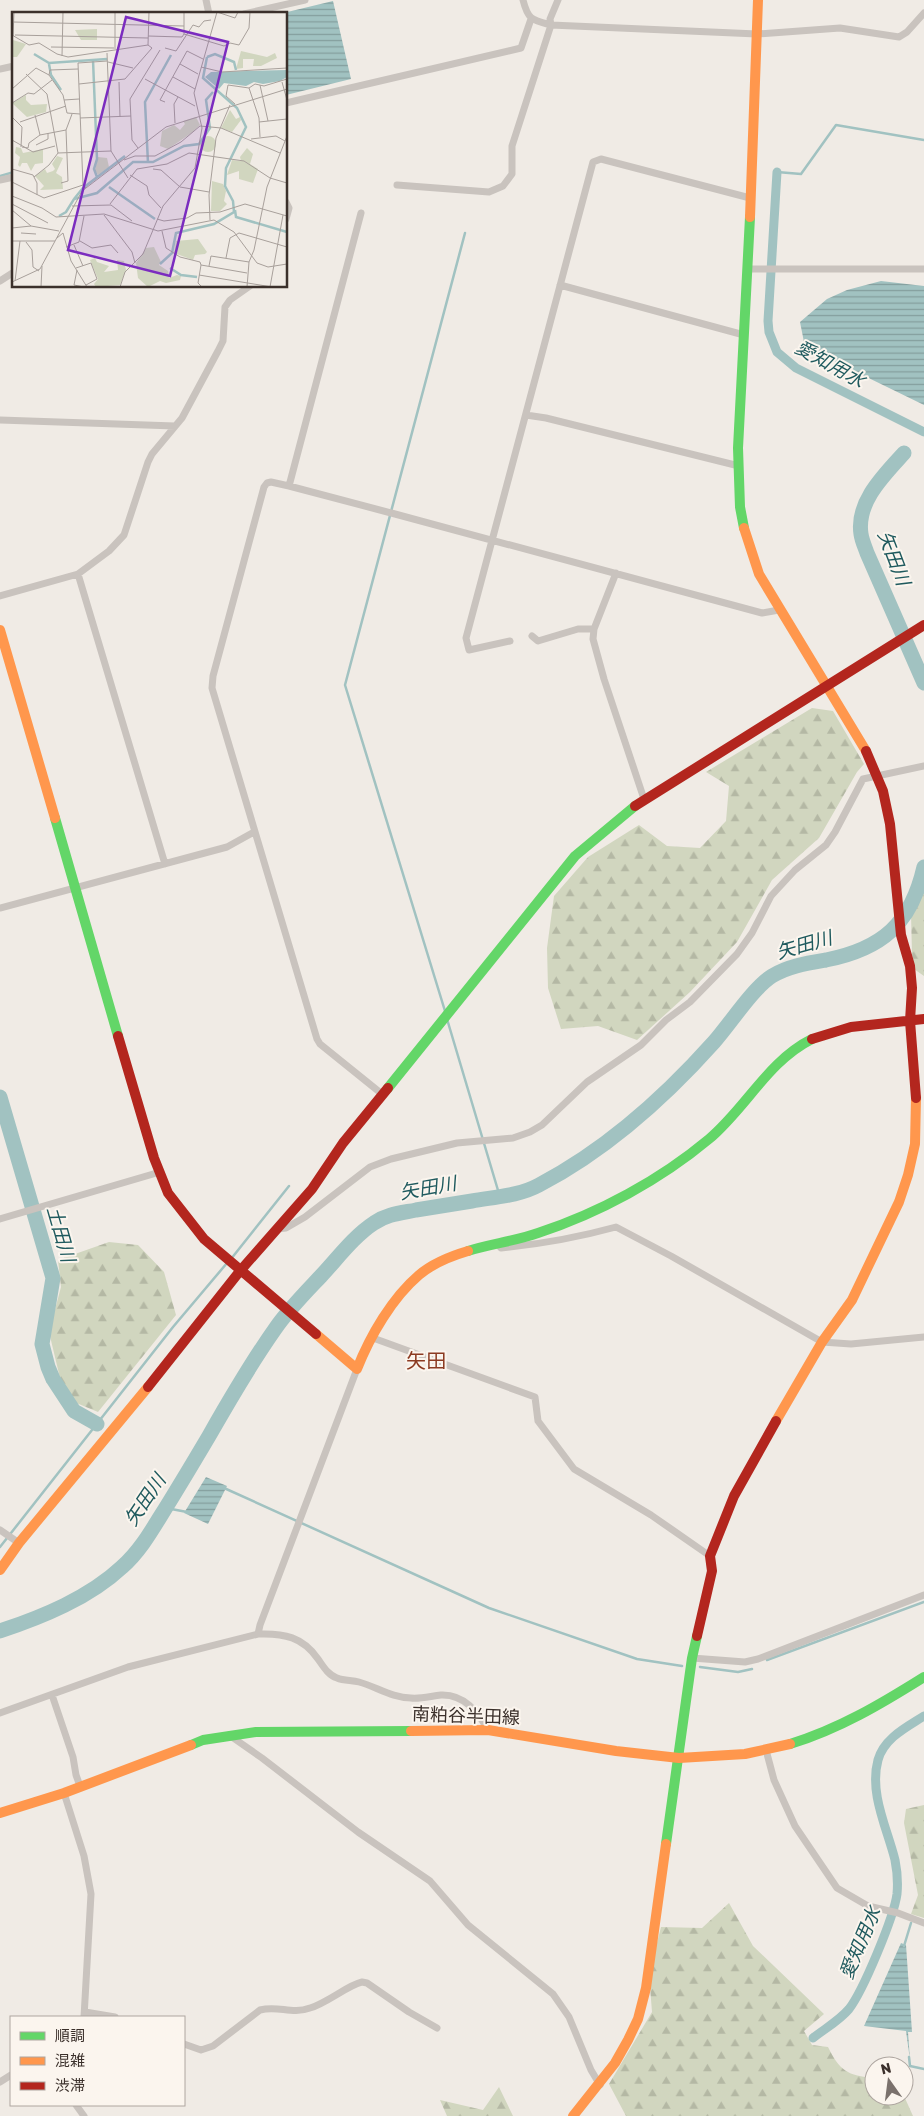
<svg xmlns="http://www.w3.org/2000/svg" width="924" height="2116" viewBox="0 0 924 2116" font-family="Rubik,'Noto Sans JP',sans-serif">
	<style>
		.forest { fill: url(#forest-firs) }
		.water { fill: url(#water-rules) }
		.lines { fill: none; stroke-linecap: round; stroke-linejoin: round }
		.stream { stroke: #a1c2c1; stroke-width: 2.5 }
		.canal { stroke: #a1c2c1; stroke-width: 9 }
		.river { stroke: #a1c2c1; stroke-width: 15 }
		.street { stroke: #c9c3be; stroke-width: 7 }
		.fast { stroke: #63d668; stroke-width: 10 }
		.slow { stroke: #ff974d; stroke-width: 10 }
		.jam { stroke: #b3261e; stroke-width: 10 }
		.labels { text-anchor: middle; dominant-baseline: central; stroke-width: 4; stroke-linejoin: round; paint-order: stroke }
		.street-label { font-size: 18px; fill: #3b302b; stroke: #fbf5ee }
		.water-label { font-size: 19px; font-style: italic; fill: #1f5a5e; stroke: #fbf5ee }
		.quarter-label { font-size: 20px; fill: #8c3b22; stroke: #fbf5ee }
		.inset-river { fill: none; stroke: #a1c2c1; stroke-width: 2.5 }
		.inset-road { fill: none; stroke: #a8a09b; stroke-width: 1 }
		.view { fill: #7b2cbf; fill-opacity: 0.15; stroke: #7b2cbf; stroke-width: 2.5 }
		.inset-edge { fill: none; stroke: #3b302b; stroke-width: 2.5 }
	</style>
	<defs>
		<pattern id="forest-firs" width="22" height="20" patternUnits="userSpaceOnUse" patternTransform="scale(1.25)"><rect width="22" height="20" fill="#d1d6bf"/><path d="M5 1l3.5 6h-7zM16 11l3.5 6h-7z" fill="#b4b8a4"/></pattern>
		<pattern id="water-rules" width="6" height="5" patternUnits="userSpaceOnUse" patternTransform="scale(1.25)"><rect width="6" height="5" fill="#a1c2c1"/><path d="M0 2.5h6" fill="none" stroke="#849e9d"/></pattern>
	</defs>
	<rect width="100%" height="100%" fill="#f0ebe5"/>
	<path class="forest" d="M812,708L833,711L864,764L857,772L819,838L772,880L737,942L690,992L637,1040L598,1026L561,1029L548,988L547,948L554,896L588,857L639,825L667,846L700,848L726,821L729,786L706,772Z
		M924,883V976L914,969L912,954L911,914Z
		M109,1242L138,1245L164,1272L176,1315L98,1412L74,1402L60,1378L49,1332L61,1287L58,1260Z
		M924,1805V1918L911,1914L918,1895L904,1823L906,1809Z
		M729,1903L753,1946L824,2014L804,2031L812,2045L828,2047C839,2070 848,2076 874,2078V2096H904L913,2116H626L609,2084L652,2012L649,1974L661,1927L702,1928Z
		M499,2087L513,2116H447L440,2100L483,2110Z"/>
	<path class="water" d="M333,1L351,79L286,95V14H279Z
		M881,281L924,286V405L805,347L800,322L827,299L847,290Z
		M206,1477L227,1486L208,1524L184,1513Z
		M901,1943L906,1945L912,2032H908L910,2060L906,2031L864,2026Z"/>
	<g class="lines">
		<path class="stream" d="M777,172L801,174L836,125L924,140
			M0,176L14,172
			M445,1011L345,685L465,233
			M447,1019L500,1197
			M231,1259L289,1186
			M224,1488L489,1608L637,1659L682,1666
			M166,1508L187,1512
			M0,1547L173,1327L227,1263
			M767,1660L924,1602
			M700,1667L738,1672L752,1669
			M904,1946L911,1923
			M909,2057L910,2066L924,2069"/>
		<path class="canal" d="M777,172L768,321L769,332L777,352L796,368L924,432
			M813,2038C824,2029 839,2021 849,2009C863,1991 894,1917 897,1894C898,1883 897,1870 895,1860C887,1828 869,1793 878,1760C884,1738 907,1727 924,1716"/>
		<path class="river" d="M904,453C884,475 856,502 861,534C862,541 865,547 867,553L924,683
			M0,1097L53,1278L42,1344L48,1367L53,1379L74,1411L97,1424
			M0,1631C42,1617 89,1598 122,1567C138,1553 149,1535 160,1517C177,1490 193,1463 209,1436C230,1399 251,1363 275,1329C288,1310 305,1293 321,1276C337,1259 354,1236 374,1223C387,1214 401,1213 416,1210C435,1207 453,1204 472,1201C494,1197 519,1196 539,1185C606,1150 664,1098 714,1042C730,1024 753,988 772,976C788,966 808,963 826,960C882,949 911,924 924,867"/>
		<path class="street" d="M206,0L209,14
			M523,0C528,20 532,20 551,25L757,34L840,28L899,37L907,32L924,13
			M244,14L305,0
			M0,69L14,66
			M286,103L521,48L531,19
			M0,180L14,177
			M397,185L489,192L503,186L512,174V146L551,25L550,19L558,0
			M286,202L289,208L286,219
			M748,269H924
			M0,281L14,272
			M560,285L744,335
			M526,415L546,418L739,466
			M0,420L175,426
			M289,486L361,213
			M616,573L594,629L593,639L604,679L644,799
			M78,574L165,864
			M0,596L78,574L109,551L124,535L148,462L152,454L182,418L218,351L223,341L225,307L230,300L250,286
			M532,636L538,641L578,629H594
			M510,641L469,650L466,638L593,162L601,159L750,198
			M0,908L227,847L254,832
			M382,1094L320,1044L317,1039L212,688L213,676L264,487L267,483L271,482L289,486L395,514L762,613L779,610
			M0,1219L160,1172
			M277,1229L286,1228L305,1217L370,1167L391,1159L457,1143L513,1138L530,1132L542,1125L587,1082L641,1045L666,1020L690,1002L737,954L752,933L771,896L795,870L826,845L835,832L863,779L924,766
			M497,1243L501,1248C542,1244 576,1238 616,1227L671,1256L822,1342L851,1344L924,1337
			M373,1338L535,1397L538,1421L574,1469L651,1515L710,1556
			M0,1530L19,1543
			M258,1634L260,1625L357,1369
			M692,1658L745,1662L758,1659L924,1595
			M52,1695L73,1757L76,1775L80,1786
			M0,1713L128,1667L258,1634C284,1633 303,1637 318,1659C323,1666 328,1675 337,1678C344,1681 352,1680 359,1682C377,1687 392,1698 411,1698C421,1699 431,1696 441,1695C464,1694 478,1712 488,1730
			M229,1735L262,1758L358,1832L430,1881L468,1925L553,1994L569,2017L591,2070L600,2085
			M766,1750L774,1780L795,1826L837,1888L868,1906L898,1913L924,1923
			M64,1793L84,1856L91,1894L84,2017
			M85,2012L115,2017
			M184,2044L201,2050L213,2046L260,2010C279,2005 291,2015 310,2008C327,2003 348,1985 362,1982L367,1983L409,2012L437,2028
			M0,2082L11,2075
			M76,2105L84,2116"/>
		<path class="fast" d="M744,528L740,507L738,448L750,217
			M55,818L118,1036
			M388,1088L575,856L635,806
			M468,1251C491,1244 515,1241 538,1233C599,1213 660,1180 709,1139C746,1108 768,1061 812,1039
			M790,1744C839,1729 881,1704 924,1677
			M191,1745L203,1740L256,1732L411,1731
			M666,1844L692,1658L697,1636"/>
		<path class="slow" d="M750,217L758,0
			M744,528L759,574L866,751
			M0,630L55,818
			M316,1334L357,1369C370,1336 392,1298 419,1275C433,1263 451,1256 468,1251
			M776,1421L822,1342L852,1300L899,1202L908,1175L915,1144L916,1098
			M0,1570L19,1543L148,1387
			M411,1731L488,1730L616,1751L679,1758L745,1754L790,1744
			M0,1813L64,1793L191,1745
			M573,2116L615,2063L628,2040L638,2019L646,1988L666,1844"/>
		<path class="jam" d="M866,751L883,791L890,824L901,935L910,966L912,988L910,1021L916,1098
			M635,806L924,625
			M118,1036L154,1158L168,1193L204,1239L316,1334
			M812,1039L851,1027L924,1019
			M148,1387L240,1271L312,1189L343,1143L388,1088
			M697,1636L712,1571L710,1556L734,1496L776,1421"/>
	</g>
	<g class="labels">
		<g class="street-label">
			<text transform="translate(466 1716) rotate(2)">南粕谷半田線</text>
		</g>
		<g class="water-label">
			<text transform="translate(830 364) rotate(29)">愛知用水</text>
			<text transform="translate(894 558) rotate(69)">矢田川</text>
			<text transform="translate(804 945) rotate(-16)">矢田川</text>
			<text transform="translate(428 1188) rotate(-10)">矢田川</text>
			<text transform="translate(61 1234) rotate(74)">土田川</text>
			<text transform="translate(145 1500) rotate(-56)">矢田川</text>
			<text transform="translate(860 1943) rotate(-67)">愛知用水</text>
		</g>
		<g class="quarter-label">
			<text x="426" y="1361">矢田</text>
		</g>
	</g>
	<g transform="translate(12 12)">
		<rect width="275" height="275" fill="#f0ebe5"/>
		<path d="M85,17V28H69L63,18ZM1,28L14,32L5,45H0ZM229,39L255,45L263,41L265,46L249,54H241L242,47H231V56L224,57ZM14,83V88L19,93L35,92L34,100L15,105L0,91ZM218,98L224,107L228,105L229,108L220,120L209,116ZM184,105L188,113L181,120L156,137L148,134L150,119L162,113L168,118L173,112L171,109ZM188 132a8 8 0 1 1 16 0a8 8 0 1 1-16 0ZM4,135L9,136L11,141L31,137V151L23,152L19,159L15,151H10L8,155L6,153L8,145L3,141ZM235,136L241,142L238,152L246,157L241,171L227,167V159L215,163L220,148L229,149L228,145ZM45,144L51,146L44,161L50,165L51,177L28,178L32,174L23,164L33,157L35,161L41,159L43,157L40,152ZM86,145L95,146L97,155L86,163L83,158ZM200,169L211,172L214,179L212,189L215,192L208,199H199ZM186,227L195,240L193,242L183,243L181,248L162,241L164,229ZM142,235L149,250L147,253L156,259L157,266L165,263L169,264L168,268L154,271L148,269L136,275L126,266L124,251L134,236ZM83,246L85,250L97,254L92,260L106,258L105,248L112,249L114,258L108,273L84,275L82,272L86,267L78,248Z" fill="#d1d6bf"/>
		<path d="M275,58V65L268,69L251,72L242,70L234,74L212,71L207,77L193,65L199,60Z" fill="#a1c2c1"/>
		<path class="inset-river" d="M22,42L37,51L95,47M195,45L203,42L222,50L224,58M81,48L85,147L82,157L85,165M37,52L39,63L49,78M136,151L133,90L159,43M97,175L143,207M62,187L71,176L113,144M223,198L224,205L275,220M47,204L54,200L62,187L85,181L121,150H141L172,134L187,132L198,116L194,88L201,80M148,252L160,241L164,221L202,212L222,200L221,189L213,174L214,156L234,115L225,96L191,66L195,45M158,256L169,263L185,265"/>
		<path class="inset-road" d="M172,0V22M205,0L223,6L226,0M1,10L172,14M172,22L212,34L218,31L227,33L237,16L238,0M0,23L17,33L27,31L45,42L56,45L136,33M3,23L136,26M1,24L2,0M136,24L170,25L172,22M39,35L102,36M153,36L164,39L181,13L187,15L192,9L199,8M103,37V0M95,41L99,139L116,166M50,44L51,0M96,50L121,56M168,52L186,62M189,55L210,60L275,56M14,62L35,82L46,141L37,153L22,165M37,63L38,58L66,57M161,65L183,77M133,67L183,94M107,70L108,105M270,70L275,88M67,72L113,67L140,36L136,33L137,0M248,73L256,109M237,76L247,106L248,125M0,77L24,56L37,63L51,83L55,101L68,102M52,88L67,87M153,90L148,88L175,39L191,47M0,91L16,81L22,82L40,68M223,92L214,84L216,73L237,76L243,72L252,74L275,67M23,103L28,123M0,105L10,115L9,135M68,106L119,104M8,110L54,94M247,110L275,107M163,111L162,92L166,85M239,127L264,124L273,129M0,128L21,140L43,134M24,133L36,127V121M10,135L16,136L17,131L28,123L54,118M126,136L120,128L118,87L148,38M46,141L99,139M112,148L123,144H143L169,130L188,114L209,116L268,141M0,157L21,163L25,171V183M141,157L149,158L168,175L197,180M118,163L135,174L137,183L149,196M0,170L32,186L71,173M49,171L56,169L54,118L60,102M74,176L71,173L66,51L95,49M0,184L30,196L44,205L92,202L146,219L202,208L222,220L245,251L256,255L275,252M0,192L36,211M98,192L125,157L155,152L177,141L232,149L258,166L275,171M60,194L99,193L120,209M0,198L19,214M92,203L120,240L123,251M145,207L152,209L175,206L184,201L208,200L233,192L275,204M198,208L197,183L204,126L218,93M0,216L19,214L47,219M150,219L154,236L168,245L188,250L189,253L235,261M9,221L24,222M45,226L51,221L59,249L75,275M0,229H43M68,229L80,236L99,233L106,241M14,230L20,238L21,255L27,259M62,233L71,254M54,235L67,230L72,204M214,246L218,226L227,221L275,235M189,253L186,271L190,275M197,254L199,244L237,250M64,256L79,251L85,267L74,273M65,258L62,273L72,275M187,263L260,275M3,269L8,229M0,270L28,257L70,179L154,115L275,77M29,275L30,254M108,275L113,260L131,242L151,194L183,156L190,116L182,81L205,0M235,275L237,250L242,238L255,175L275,124M258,275L271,203"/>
		<path class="view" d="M114,5L216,30L158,264L56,238Z"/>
		<rect width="275" height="275" class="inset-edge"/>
	</g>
	<rect x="10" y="2016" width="175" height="90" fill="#fbf5ee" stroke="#aea6a0"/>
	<rect x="20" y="2032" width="25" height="8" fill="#63d668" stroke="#aea6a0"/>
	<text x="55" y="2041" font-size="15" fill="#3b302b">順調</text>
	<rect x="20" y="2057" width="25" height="8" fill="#ff974d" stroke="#aea6a0"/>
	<text x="55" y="2066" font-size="15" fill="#3b302b">混雑</text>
	<rect x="20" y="2082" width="25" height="8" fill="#b3261e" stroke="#aea6a0"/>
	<text x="55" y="2091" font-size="15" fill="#3b302b">渋滞</text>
	<g transform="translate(889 2081) rotate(346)"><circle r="24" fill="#fbf5ee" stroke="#aea6a0"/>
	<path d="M0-4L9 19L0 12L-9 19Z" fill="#7a716c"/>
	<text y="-8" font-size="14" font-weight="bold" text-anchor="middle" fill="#3b302b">N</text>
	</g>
</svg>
